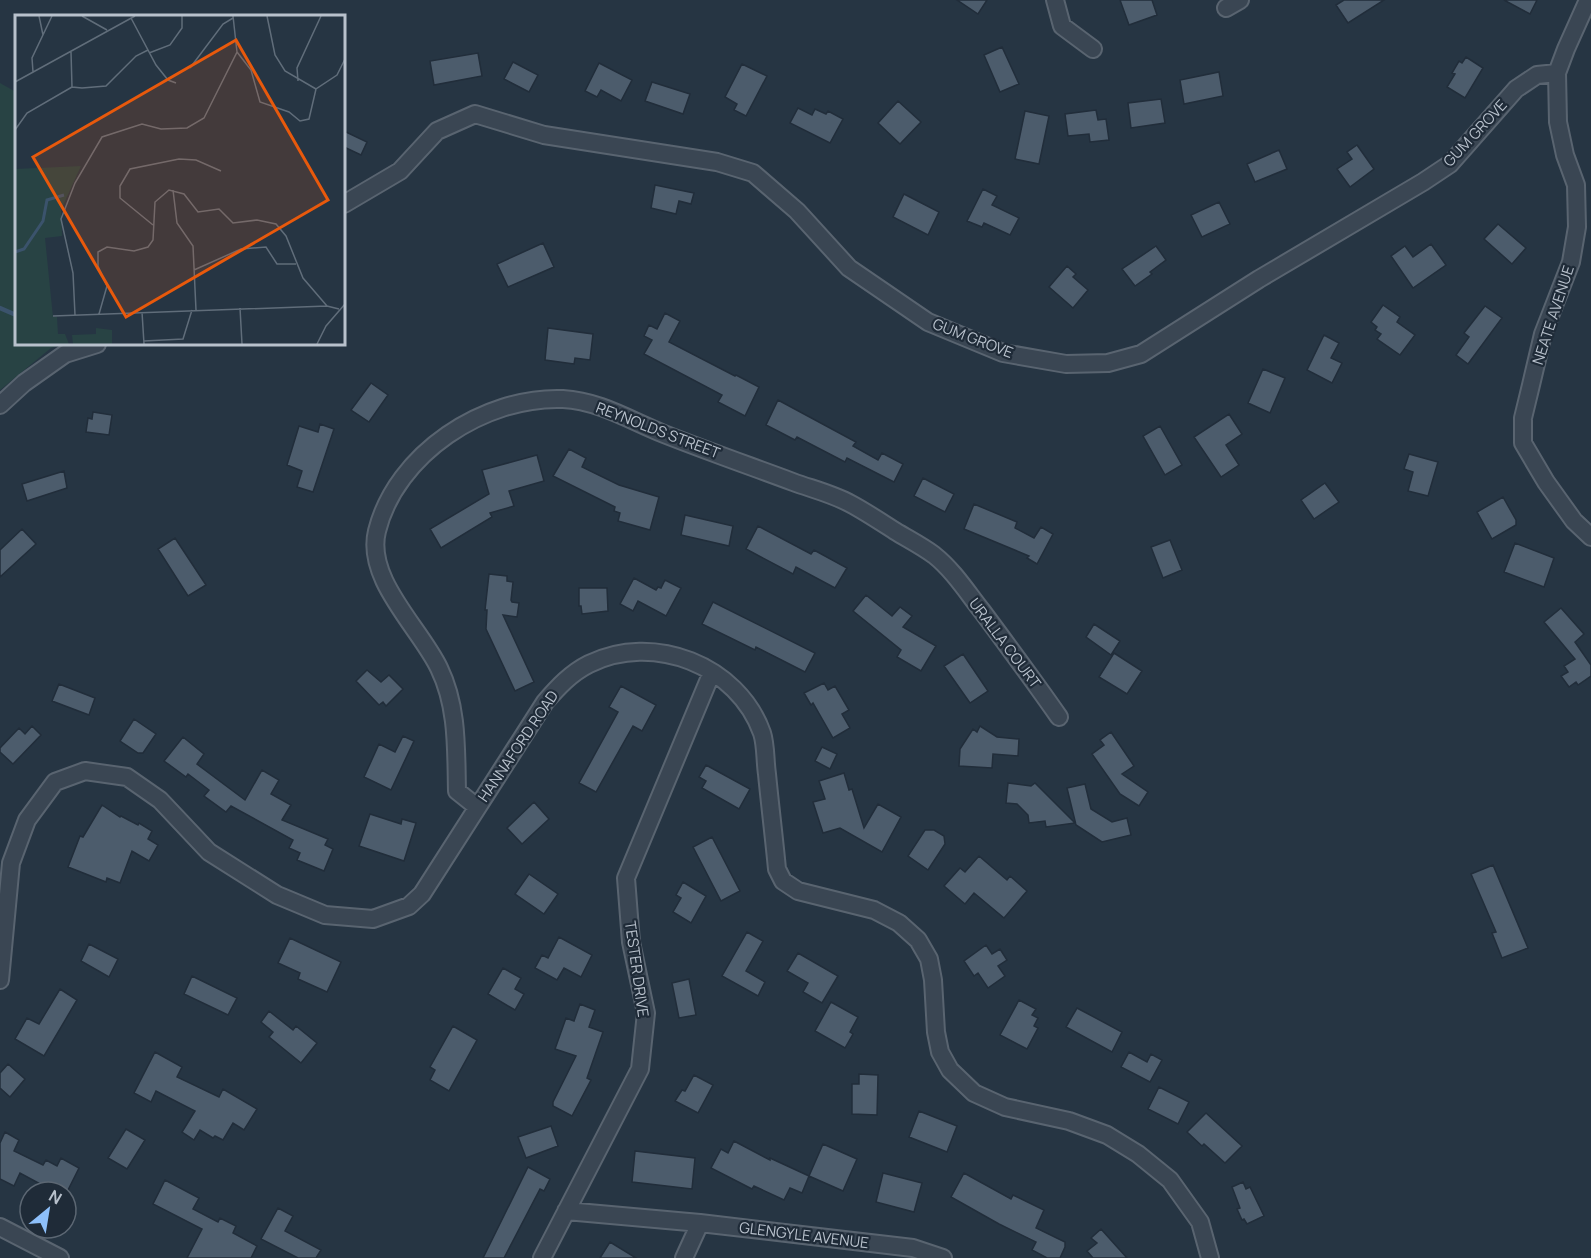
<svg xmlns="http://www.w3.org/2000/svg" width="1591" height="1258" viewBox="0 0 1591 1258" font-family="Manrope,sans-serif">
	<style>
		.green { fill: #284344 }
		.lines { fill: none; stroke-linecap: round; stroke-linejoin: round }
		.stream { stroke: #3b536c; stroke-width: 4.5 }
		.building { fill: #4c5c6c; stroke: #212d3a; stroke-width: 1.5 }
		.minor-casing { stroke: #596470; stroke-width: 20 }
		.minor { stroke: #3a4653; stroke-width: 16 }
		.labels { text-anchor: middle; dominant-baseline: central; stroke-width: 4.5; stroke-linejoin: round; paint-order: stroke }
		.street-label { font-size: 15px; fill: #b8c1cc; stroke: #1f2b38 }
		.inset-river { fill: none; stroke: #3b536c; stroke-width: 3 }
		.inset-road { fill: none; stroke: #606d7a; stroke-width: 1.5 }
		.view { fill: #e8590c; fill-opacity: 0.15; stroke: #e8590c; stroke-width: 3 }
		.inset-edge { fill: none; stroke: #b8c1cc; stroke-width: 3 }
	</style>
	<rect width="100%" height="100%" fill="#263543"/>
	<path class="green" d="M0,83L16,92V344H63L51,348L0,390Z"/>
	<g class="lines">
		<path class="stream" d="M0,308L16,315"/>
	</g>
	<path class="building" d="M957,0H987L978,14Z
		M1120,0H1152L1157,15L1129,25Z
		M1344,0H1384L1348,23L1336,5Z
		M1504,0H1537L1530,14Z
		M1002,47L1019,84L1000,92L984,55Z
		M478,53L482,76L434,85L430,61Z
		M1466,57L1483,68L1465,98L1447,87L1455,74L1452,73L1459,61L1462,63Z
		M513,62L538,75L529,92L504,79Z
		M599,63L632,80L621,101L601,90L597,97L585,91Z
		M742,64L767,76L746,116L734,110L737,104L725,97Z
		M1219,72L1223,96L1184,104L1180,80Z
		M652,82L690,94L683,114L645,101Z
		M1161,99L1165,123L1131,128L1128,103Z
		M898,101L921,122L900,144L878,123Z
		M798,108L812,115L815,109L826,114L828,111L843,119L830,143L790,123Z
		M1096,110L1098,120L1106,119L1109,140L1090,142L1089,134L1068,136L1065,114Z
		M1025,111L1049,116L1039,164L1015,159Z
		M344,131L367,142L361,155L344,147Z
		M1357,145L1374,169L1350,187L1337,169L1352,159L1347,152Z
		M1279,150L1287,169L1255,182L1247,164Z
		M655,185L694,193L691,204L679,201L676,214L651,208Z
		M983,189L997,196L992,205L1019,218L1010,235L984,223L982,227L967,221Z
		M904,194L939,212L928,235L893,217Z
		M1219,202L1230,224L1202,237L1191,215Z
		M1498,224L1526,248L1512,264L1484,239Z
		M543,243L554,267L508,287L497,264Z
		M1431,244L1446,265L1413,288L1391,256L1405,246L1413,257Z
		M1156,246L1166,260L1150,272L1152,274L1135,286L1122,269Z
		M1067,266L1076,274L1073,277L1088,290L1073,308L1049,287Z
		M1383,305L1400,317L1397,322L1415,335L1400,355L1377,339L1381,334L1375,330L1377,327L1371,322Z
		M1485,306L1502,318L1468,364L1456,355L1469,337L1464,333Z
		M665,313L680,321L669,342L735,376L736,375L759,387L745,416L718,402L722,395L644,354L652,340L644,336L649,325L657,329Z
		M548,328L593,334L590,360L575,358L574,364L545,360Z
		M1324,335L1339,343L1331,358L1342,363L1332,383L1307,370Z
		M1263,369L1285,378L1270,413L1248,403Z
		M371,383L388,395L369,422L351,410Z
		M778,400L856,442L853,446L878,460L882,453L903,464L894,482L847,458L845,462L797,437L795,440L766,425Z
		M93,412L112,415L109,435L86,432L88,418L92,419Z
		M1229,414L1242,434L1226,445L1239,465L1221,477L1194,437Z
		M320,424L334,429L313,492L297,487L302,471L287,465L299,426L318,432Z
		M1160,426L1182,465L1165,475L1143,436Z
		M569,449L586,458L582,467L619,485L659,497L650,530L618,521L620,513L614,511L615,507L553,476Z
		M1409,454L1438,462L1428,496L1408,491L1413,472L1404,469Z
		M537,455L544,481L509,491L514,506L490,513L492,517L441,548L430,529L489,494L482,470Z
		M64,471L67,488L27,501L22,484Z
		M923,478L954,494L945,512L914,496Z
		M1325,483L1339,502L1314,519L1301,500Z
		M1503,497L1516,520V525L1492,539L1477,512Z
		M974,504L1017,522L1015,528L1034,538L1041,527L1053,534L1037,564L1027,558L1029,556L964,529Z
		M685,515L733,526L729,546L681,535Z
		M758,526L811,554L814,550L847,568L835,588L796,567L793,574L746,549Z
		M22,529L36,544L0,577V550Z
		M175,538L206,585L188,596L158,549Z
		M1170,540L1182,570L1163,578L1151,547Z
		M1515,543L1554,558L1544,587L1504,572Z
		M489,574L507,576V581L513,582L511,600L512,602L519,603L517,617L503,615L534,682L515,691L486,629L487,610H485Z
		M634,578L656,590L658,587L661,588L665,580L681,588L666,616L638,601L633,611L620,604Z
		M579,588H607L608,611L582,614L581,606H579Z
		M866,595L892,616L900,607L912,616L903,627L936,646L921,671L897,657L901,650L853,611Z
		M713,602L815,653L805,672L756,647L755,650L702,624Z
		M1561,608L1584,634L1575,642L1591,665V676L1578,685L1576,682L1569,687L1561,676L1568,672L1564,666L1575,659L1544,622Z
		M1094,624L1120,641L1111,655L1086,637Z
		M1114,653L1142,671L1127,694L1099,677Z
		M963,654L988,691L970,703L944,666Z
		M367,670L381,682L389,675L403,689L386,706L383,702L379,705L356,681Z
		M824,683L828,690L835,686L849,710L842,714L850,728L833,738L813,703L811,705L804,693Z
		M59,684L95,698L89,715L52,701Z
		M621,686L656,705L642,731L633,726L596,792L579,783L618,712L609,707Z
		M134,719L156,734L143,753H138L120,741Z
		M32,726L41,735L13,764L0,752V748L19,728L25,734Z
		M980,726L997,737L1019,739L1018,756L993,754L992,768L959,766L960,749L973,729L977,732Z
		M1111,732L1134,766L1122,774L1148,792L1139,806L1120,794L1092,754L1104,745L1100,740Z
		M403,736L414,741L391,790L364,777L379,744L395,752Z
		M183,737L204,754L197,764L245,800L262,770L279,780L271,794L291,805L282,820L328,839L325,845L333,849L324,871L297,860L300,853L289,848L293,840L231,806L226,812L204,796L209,790L188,774L186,777L164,761Z
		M822,747L837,754L830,769L815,761Z
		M706,765L750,789L739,809L702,788L706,781L699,777Z
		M844,773L849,790L852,789L864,828L878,804L901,817L882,852L840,828L823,833L813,802L825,799L819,781Z
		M1008,783L1031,786L1035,783L1075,823L1046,827L1045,821L1029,823L1028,815L1017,804L1006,803Z
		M1085,784L1091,809L1112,822L1127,818L1131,835L1102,842L1076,825L1067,788Z
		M534,802L549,819L522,844L507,828Z
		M102,805L120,817L121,816L138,825L139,823L152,831L148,839L158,845L149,861L132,851L120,883L107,878L106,882L68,867L80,836L83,837Z
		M370,814L401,824L402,819L416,823L404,861L359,846Z
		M925,830H934L944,836L945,844L928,870L908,856Z
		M712,837L740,891L721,901L693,847Z
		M979,856L1007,880L1010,876L1027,891L1004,918L974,893L965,904L944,886L960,868L965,872Z
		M1493,865L1528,948L1502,958L1492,933L1496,932L1471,874Z
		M529,874L558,894L544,914L515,894Z
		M683,882L706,896L691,923L673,912L681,898L676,895Z
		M747,932L763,941L746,971L765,982L758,996L722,976Z
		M559,937L592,955L581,977L564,968L557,980L535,968L542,955L548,958Z
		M290,938L341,962L327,992L298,979L300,973L278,963Z
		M89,944L118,959L109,977L81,961Z
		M986,945L992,954L1000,949L1007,960L998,966L1005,976L988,988L978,973L974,976L964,961Z
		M798,953L838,976L822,1003L803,992L808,983L787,971Z
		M503,968L521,978L515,989L524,994L515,1010L488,994Z
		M192,976L237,998L228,1015L184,994Z
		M689,979L696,1015L679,1018L672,983Z
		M60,989L77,1000L44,1056L15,1039L27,1018L39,1024Z
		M1019,1000L1036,1009L1032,1015L1038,1018L1034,1026L1038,1028L1027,1049L1000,1035Z
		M831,1002L858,1017L850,1032L853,1034L845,1048L815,1031Z
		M580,1004L595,1010L589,1027L603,1032L587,1078L591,1080L572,1116L553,1106V1102L576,1056L555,1049L566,1018L574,1021Z
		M1077,1008L1122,1032L1112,1052L1066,1027Z
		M269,1011L293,1030L296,1026L317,1043L301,1063L269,1037L273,1032L261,1022Z
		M453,1026L477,1040L449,1091L430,1080L435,1070L430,1067Z
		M155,1052L182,1067L177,1077L219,1097L223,1089L257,1109L244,1130L233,1123L223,1140L215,1136L213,1138L200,1130L194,1140L182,1132L195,1111L156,1091L151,1102L134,1093Z
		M1129,1052L1147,1062L1151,1054L1162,1060L1150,1082L1121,1067Z
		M8,1064L25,1079L10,1097L0,1088V1073Z
		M859,1074L878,1075L877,1115L852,1114V1084H859Z
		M694,1075L713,1085L698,1113L675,1101L682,1090L685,1091Z
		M1159,1087L1189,1102L1178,1124L1148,1109Z
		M919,1111L957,1126L947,1152L909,1137Z
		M1206,1113L1242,1146L1225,1163L1204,1144L1202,1146L1187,1132Z
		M551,1126L558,1146L526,1158L518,1137Z
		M126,1129L145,1140L127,1169L108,1158Z
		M5,1132L19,1140L14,1151L43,1165L46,1160L57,1166L61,1158L79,1168L67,1192H55L20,1173L14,1186L0,1179V1143Z
		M734,1141L770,1160V1158L809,1176L802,1193L790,1188L784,1200L754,1186L752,1189L711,1168L721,1149L728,1153Z
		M823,1144L857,1159L843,1191L809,1176Z
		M635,1151L695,1158L692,1189L632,1182Z
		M528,1167L550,1179L544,1191L540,1189L504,1258H483Z
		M883,1173L922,1183L914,1212L876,1202Z
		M964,1173L1011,1199L1013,1195L1044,1210L1036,1228L1065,1242V1247L1060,1258H1047L1032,1250L1036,1242L999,1224L951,1197Z
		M165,1180L199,1198L193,1209L218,1222L220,1218L236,1226L233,1233L257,1246L251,1258H187L202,1229L153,1204Z
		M1243,1182L1246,1189L1250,1187L1264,1216L1247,1224L1244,1219L1242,1220L1237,1209L1240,1208L1232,1187Z
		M278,1208L293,1216L285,1231L321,1250L316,1258H298L261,1239Z
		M1101,1229L1127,1258H1093L1087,1251L1097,1243L1091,1238Z
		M610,1242L636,1258H600Z"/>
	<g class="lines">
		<g class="minor-casing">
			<path id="minor" d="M1055,0L1062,26L1093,49
				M1588,0L1566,49L1557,73L1558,122L1565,155L1576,185L1577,227L1571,262L1543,334L1531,385L1523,418V443L1546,482L1574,521L1591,537
				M1226,8L1240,0
				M344,204L400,171L437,131L475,114L544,135L717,162L753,173L797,211L849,268L928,322L1003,353L1066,364L1108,363L1141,354L1259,279L1423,182L1450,164L1516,89L1537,75L1557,73
				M0,405L24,383L65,354L97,344
				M477,807L457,791C456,749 458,707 439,668C420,628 365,579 377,531C396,454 484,396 563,399C600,401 631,421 664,434C707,451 750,466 793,482C812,489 833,494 851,504C866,512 881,522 895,531C908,539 922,546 934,555C953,570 967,592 982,611C1008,646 1034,681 1059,717
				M0,980L11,863L27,820L55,782L85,771L127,777L160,800L209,852L277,895L325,915L373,919L409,906L422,894L545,702C558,687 571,673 589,664C653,632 738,665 762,733C766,745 765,761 767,774C770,805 774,837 777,869L783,881L798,891L874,910L899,923L918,940L929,959L933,980L936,1032L940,1052L950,1070L974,1093L1005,1107L1069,1121L1107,1135L1138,1154L1170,1180L1200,1222L1210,1258
				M566,1211L700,1223L913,1248L943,1258
				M0,1227L60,1258
				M542,1258L640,1069L646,1013L631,942L626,878L712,672
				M684,1258L700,1223"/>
		</g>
		<use href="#minor" class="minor"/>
	</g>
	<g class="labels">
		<g class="street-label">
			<text transform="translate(1475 133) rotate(-47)">GUM GROVE</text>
			<text transform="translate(1553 315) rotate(-72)">NEATE AVENUE</text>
			<text transform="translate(973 338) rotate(21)">GUM GROVE</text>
			<text transform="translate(658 430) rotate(21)">REYNOLDS STREET</text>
			<text transform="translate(1005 643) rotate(53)">URALLA COURT</text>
			<text transform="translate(518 746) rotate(-56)">HANNAFORD ROAD</text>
			<text transform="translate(637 969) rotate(82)">TESTER DRIVE</text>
			<text transform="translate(804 1235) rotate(7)">GLENGYLE AVENUE</text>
		</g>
	</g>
	<g transform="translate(15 15)">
		<rect width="330" height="330" fill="#263543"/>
		<path d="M66,151L46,195L47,221L30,223L38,302H42L43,319H50L54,329H0V154ZM81,313L97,315V329H58L57,320L81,319Z" fill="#284344"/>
		<path class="inset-river" d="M0,237L9,234L28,206L32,185L49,180"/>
		<path class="inset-road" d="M24,1L28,20M67,1L92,15M252,1L260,40L270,56L301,74M116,3L141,50L153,65L161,68M56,37L57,72L67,73L91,71L121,41L133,35M222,37L236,55L245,87L274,97L285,106L294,104L301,74L322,60L330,44M134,38L155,30L167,13V1M175,53L208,9L218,3M18,57L17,43L37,1M283,66L282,53L306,1M0,67L120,1M0,115L12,98L57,72M158,175L162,208L178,231L181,295M138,210L105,183V171L115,154L164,144L181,145L206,156M179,255L226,234L251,232L262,249H281M225,293L227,329M127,297L129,329M84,299L92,271L83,251V237L92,232L119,236L133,232L138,225L140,187L154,175L169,179L183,197L204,194L218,208L242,205L261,209L271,221L288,263L312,291M60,300L58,258L46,204L60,168L87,122L127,109L146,114L172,113L189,103L222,37L218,1M38,301L312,291L324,294M129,326L168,324L177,295M302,329L311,311L330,289"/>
		<path class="view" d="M221,25L313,185L111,302L18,142Z"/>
		<rect width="330" height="330" class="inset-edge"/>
	</g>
	<g transform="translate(48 1210) rotate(30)"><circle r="28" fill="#1f2b38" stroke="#5c6773" stroke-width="1.5"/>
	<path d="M0-4.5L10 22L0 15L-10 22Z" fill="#8ec0fb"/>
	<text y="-9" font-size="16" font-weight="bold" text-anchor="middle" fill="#b8c1cc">N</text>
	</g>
</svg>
